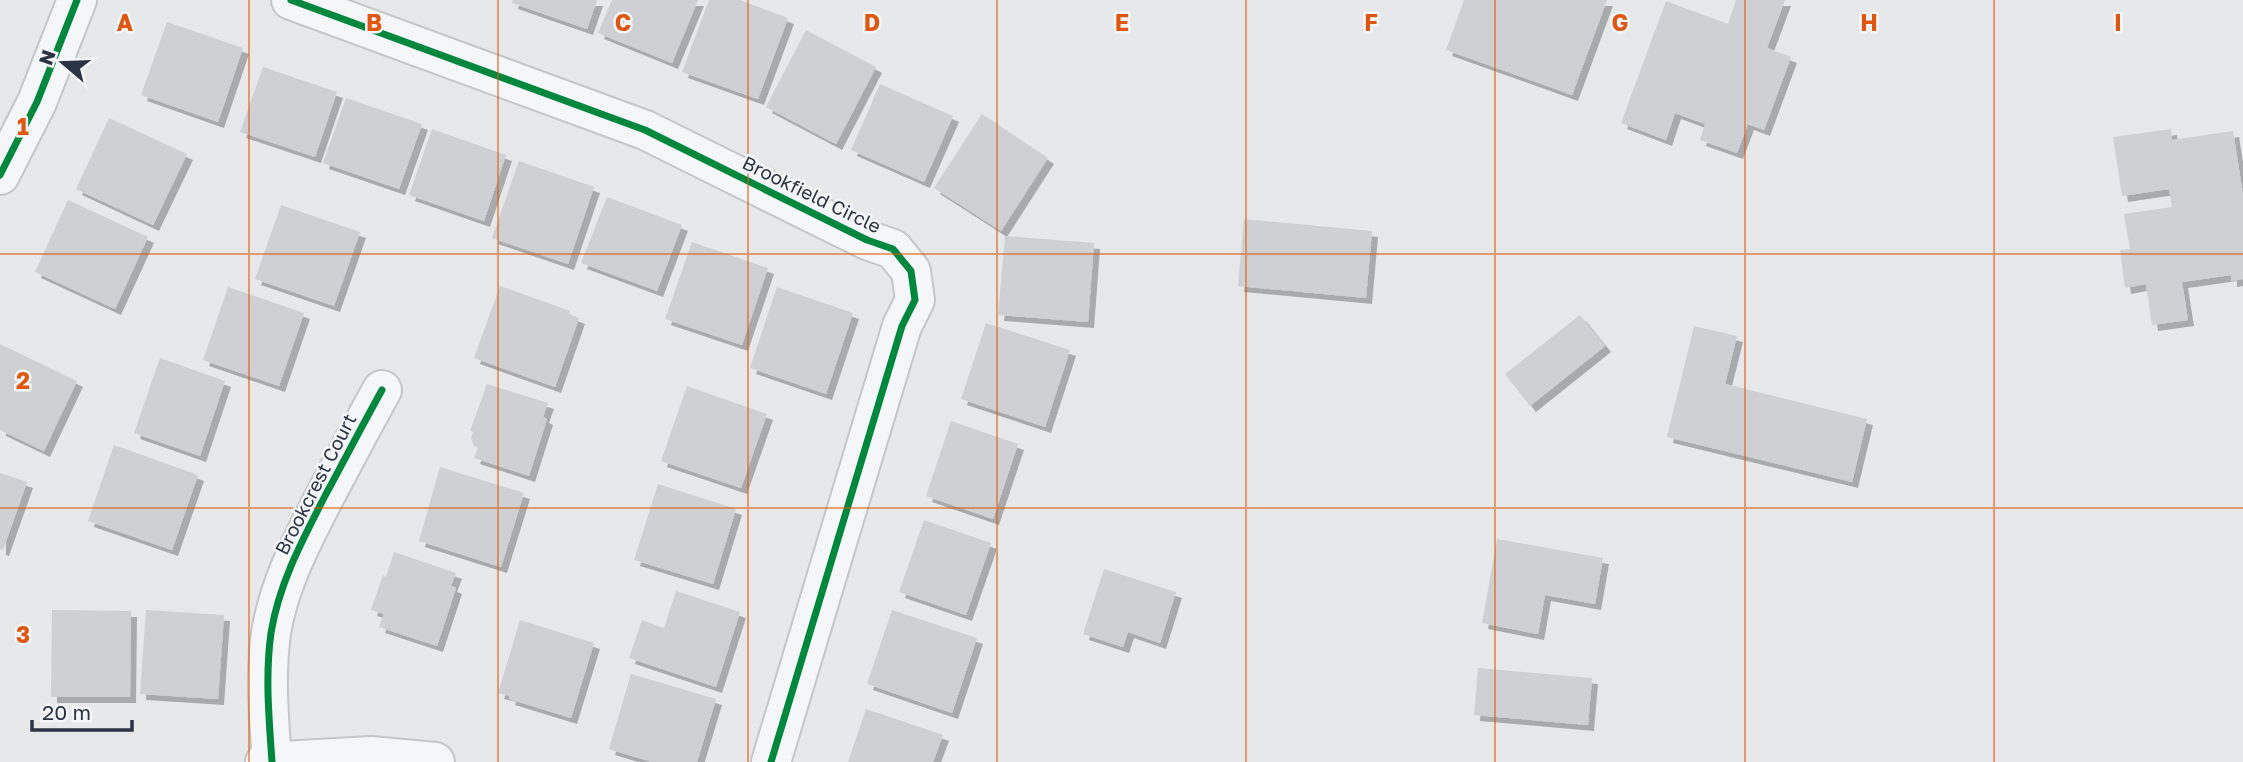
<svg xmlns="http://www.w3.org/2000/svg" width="2243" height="762" viewBox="0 0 2243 762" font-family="'Golos Text',sans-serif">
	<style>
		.building { fill: #ced0d3; filter: url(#shadow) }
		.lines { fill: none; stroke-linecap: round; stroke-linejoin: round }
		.minor-casing { stroke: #c4c6c8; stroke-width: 42 }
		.minor { stroke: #f5f6f7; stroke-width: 38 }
		.cycleway-casing { stroke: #f4f6f9; stroke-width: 11 }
		.cycleway { stroke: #00873e; stroke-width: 7 }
		.grid { fill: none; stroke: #df570f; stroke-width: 2; stroke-opacity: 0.55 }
		.labels { text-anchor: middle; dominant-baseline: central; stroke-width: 5; stroke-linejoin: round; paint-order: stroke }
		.street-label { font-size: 19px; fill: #2b3445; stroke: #f4f6f9 }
		.grid-label { font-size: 23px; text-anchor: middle; font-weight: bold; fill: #df570f; stroke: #f4f6f9; stroke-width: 5; stroke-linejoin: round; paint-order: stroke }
	</style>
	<defs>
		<filter id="shadow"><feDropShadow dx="6" dy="6" stdDeviation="0" flood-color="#0004"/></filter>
	</defs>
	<rect width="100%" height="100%" fill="#e6e8ea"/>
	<path class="building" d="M513,0H597L587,29L512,3Z
		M612,0H698L672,63L598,33Z
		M709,0H740L788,18L758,99L682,72Z
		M1464,0H1607L1572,95L1446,50Z
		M1736,0H1785L1767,48L1791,57L1764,130L1748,124L1737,153L1700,140L1705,124L1675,113L1666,140L1621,123L1666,1L1728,24Z
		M167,22L243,48L218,122L141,95Z
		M806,30L876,67L836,144L766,107Z
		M263,67L337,92L315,157L240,132Z
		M880,84L953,116L924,182L851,150Z
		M346,98L422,124L399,189L323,163Z
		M982,114L1048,158L1001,231L934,188Z
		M109,118L187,154L153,225L76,189Z
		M432,129L506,155L484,221L409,195Z
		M2171,129L2172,140L2233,131L2243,195V279L2231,281V275L2182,282L2188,320L2152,325L2146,284L2125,288L2120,250L2130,249L2124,214L2172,207L2169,189L2122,196L2113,137Z
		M519,161L594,187L568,264L492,238Z
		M607,197L682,225L657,291L581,263Z
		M68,200L148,237L115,309L35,272Z
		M281,205L360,232L334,306L255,279Z
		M1244,219L1372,231L1366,298L1238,286Z
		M1005,236L1094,243L1088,322L998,315Z
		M692,242L768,268L742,345L665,319Z
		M500,286L570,311L569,314L579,318L555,387L474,358Z
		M228,287L304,313L279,386L203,360Z
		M777,287L853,313L826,394L750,368Z
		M1580,315L1605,346L1530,406L1505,374Z
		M986,323L1070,350L1045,427L961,399Z
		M1694,326L1737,336L1725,384L1867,419L1852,482L1667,437Z
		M0,344L77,381L44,451L0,430Z
		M160,358L225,381L200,456L134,433Z
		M487,384L548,403L543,417L547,419L529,476L474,458L478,448L474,446L471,438L473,432L470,431Z
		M687,386L767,414L741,488L661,461Z
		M951,421L1018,444L993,519L926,496Z
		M114,445L198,475L172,550L88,521Z
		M440,467L524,493L501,567L419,541Z
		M0,473L27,482L3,550L0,549Z
		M658,484L736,509L713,584L634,560Z
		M924,520L991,543L966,615L899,592Z
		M1497,539L1603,558L1595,604L1545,595L1538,634L1482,623Z
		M394,552L456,573L451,586L456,588L437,646L379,627L384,614L371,610L383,575L386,577Z
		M1104,569L1176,592L1160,643L1128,632L1123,647L1083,634Z
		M676,591L740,612L716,687L629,658L642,620L664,628Z
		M52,610L131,611L130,697H51Z
		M146,610L224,615L218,699L140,694Z
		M892,610L977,638L952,713L867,684Z
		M520,620L594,643L571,718L509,699L510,696L498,693Z
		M1478,668L1592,678L1588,725L1474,715Z
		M631,674L716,699L697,762H652L609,749Z
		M866,709L943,735L933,762H848Z"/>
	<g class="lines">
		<g class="minor-casing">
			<path id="minor" d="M291,0L645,130L867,240L893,249L911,271L915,300L902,326L771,762
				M0,175L37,102L77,0
				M265,762L371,756L435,762
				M272,762C269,718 265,676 271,633C279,583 303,539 326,494C345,459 363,424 382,390"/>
		</g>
		<use href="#minor" class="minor"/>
		<g class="cycleway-casing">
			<path id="cycleway" d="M291,0L645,130L867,240L893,249L911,271L915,300L902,326L771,762
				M0,175L37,102L77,0
				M272,762C269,718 265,676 271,633C279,583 303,539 326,494C345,459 363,424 382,390"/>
		</g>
		<use href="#cycleway" class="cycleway"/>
	</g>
	<path class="grid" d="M249,0V762M498,0V762M748,0V762M997,0V762M1246,0V762M1495,0V762M1745,0V762M1994,0V762M0,254H2243M0,508H2243"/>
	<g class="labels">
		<g class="street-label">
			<text transform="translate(812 194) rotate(26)">Brookfield Circle</text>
			<text transform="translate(315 484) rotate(-63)">Brookcrest Court</text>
		</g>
	</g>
	<g class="grid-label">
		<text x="125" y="31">A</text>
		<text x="374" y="31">B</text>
		<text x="623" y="31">C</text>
		<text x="872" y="31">D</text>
		<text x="1122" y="31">E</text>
		<text x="1371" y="31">F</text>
		<text x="1620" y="31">G</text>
		<text x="1869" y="31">H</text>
		<text x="2118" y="31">I</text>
		<text x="23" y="135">1</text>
		<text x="23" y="389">2</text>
		<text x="23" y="643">3</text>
	</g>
	<g transform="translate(63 63) rotate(289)" stroke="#f4f6f9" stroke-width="5" paint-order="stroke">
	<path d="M0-5L12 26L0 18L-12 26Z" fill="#2b3445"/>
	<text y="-10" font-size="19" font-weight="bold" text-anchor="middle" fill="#2b3445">N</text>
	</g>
	<path d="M32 720v10h100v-10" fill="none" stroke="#2b3445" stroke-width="3.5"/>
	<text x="42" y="720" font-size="21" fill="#2b3445" stroke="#f4f6f9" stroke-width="5" paint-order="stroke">20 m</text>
</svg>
